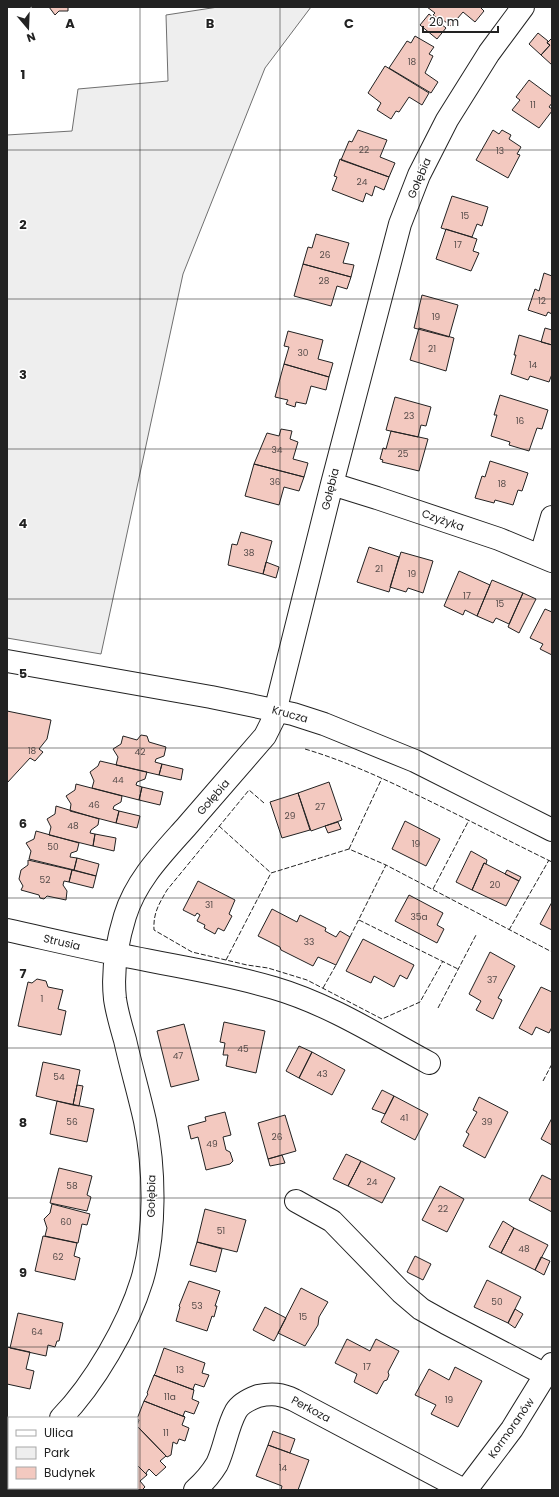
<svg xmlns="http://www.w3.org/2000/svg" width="559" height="1497" viewBox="0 0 559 1497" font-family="Poppins,sans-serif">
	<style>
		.green { fill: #eee; stroke: #6f6f6f }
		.building { fill: #f3c9c0; stroke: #222 }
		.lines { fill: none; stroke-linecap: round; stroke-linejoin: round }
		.minor-casing { stroke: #222; stroke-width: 24 }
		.minor { stroke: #fff; stroke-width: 22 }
		.fence { stroke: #222; stroke-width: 1; stroke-dasharray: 5 2; stroke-linecap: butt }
		.grid { fill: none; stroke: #222; stroke-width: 1; stroke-opacity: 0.55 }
		.labels { text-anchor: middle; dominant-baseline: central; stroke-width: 3; stroke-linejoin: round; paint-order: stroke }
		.number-label { font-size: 9px; fill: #564c4a }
		.street-label { font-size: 11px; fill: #222; stroke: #fff }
		.grid-label { font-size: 13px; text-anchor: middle; font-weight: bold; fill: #222; stroke: #fff; stroke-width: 3; stroke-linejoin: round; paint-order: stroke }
	</style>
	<rect width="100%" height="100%" fill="#fff"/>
	<path class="green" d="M218,7H311L265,68L183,274L101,654L7,638V135L72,131L78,89L168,81L166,15Z"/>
	<path class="building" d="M49,7H68V11H59L55,15Z
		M427,7H480L484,11L475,22L463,12L451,26L443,20L441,21L433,15L435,13Z
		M429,14L446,28L437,39L420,25Z
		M538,33L548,41L547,43L550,45L541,55L529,44Z
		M415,36L434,47L429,54L433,56L425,73L438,82L431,93L389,68L407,41L411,43Z
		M552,38V65L541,55L550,45L547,43Z
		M385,66L429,93L422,105L409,97L399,112L396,111L391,119L377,110L381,103L368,93Z
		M529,80L552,97V103L549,107L552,109V111L539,128L512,110L520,100L516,97Z
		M358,130L387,140L380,157L395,163L389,177L341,160L349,141L352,142Z
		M493,130L499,134L502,130L511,135L509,139L521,147L517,154L520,155L508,178L476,160Z
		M340,159L389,177L384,190L375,186L372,196L366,193L363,202L332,190L337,177L334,176Z
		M452,196L488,207L482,226L477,224L472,237L441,228Z
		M446,229L477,239L473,251L479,253L471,271L436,259Z
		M316,234L349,243L343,263L354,265L351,277L303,264L308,247L312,248Z
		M303,264L351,277L347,289L337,286L331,306L294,296Z
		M544,273L552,276V314L548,312L546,316L528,310L535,289L539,291Z
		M422,295L458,305L449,337L414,328Z
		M419,328L454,338L446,371L410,360Z
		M545,328L552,330V345L541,342Z
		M288,331L323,340L318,359L333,363L329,377L284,364L289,347L284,346Z
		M519,335L552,345V374L549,382L530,376L528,380L511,374L516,355H514Z
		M284,364L329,377L326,390L311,386L306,404L296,402L295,407L286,404L288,400L275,397Z
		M500,395L548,410L542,429L537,428L529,451L509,445L510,442L491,436L497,415H494Z
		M395,397L431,407L426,426L421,425L418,437L386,430Z
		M281,429L292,431L290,439L298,442L293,459L308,463L304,477L254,464L267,433L279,436Z
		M391,431L428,439L419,471L382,462L383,460L380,459L383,448L386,449Z
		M490,461L528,473L522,491L518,490L513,505L495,500L494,503L475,498L482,476L485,477Z
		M254,464L304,477L299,491L284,487L279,505L245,496Z
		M241,532L272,541L263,574L228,565L232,544L237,545Z
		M369,547L399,557L389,592L357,582Z
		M401,552L433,561L423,593L408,588L406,592L390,587Z
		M266,562L279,567L276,578L263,574Z
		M459,571L490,585L477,616L465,610L463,615L444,606Z
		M492,580L523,593L509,624L496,618L493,623L477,616Z
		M523,593L536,599L519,633L508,627Z
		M545,609L552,612V655L540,649L543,644L530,638Z
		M7,711L51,720L47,739L39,749L43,752L35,761L30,758L7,783Z
		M141,735L147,736L149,742L166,747L164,756L156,759L155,762L162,764L159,775L116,765L118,757L113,749L121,744L123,736L137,740Z
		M100,761L147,772L145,779L137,782L136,785L142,787L139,800L92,788L94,781L90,772L98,766Z
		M162,764L183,769L181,780L159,775Z
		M329,782L342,820L311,831L298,793Z
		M76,784L122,796L121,802L114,806L113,809L119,811L116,823L70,811L71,804L66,796L75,790Z
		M142,787L163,792L160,805L139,800Z
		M298,793L310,830L282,838L270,802Z
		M56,806L99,819L98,825L91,830L90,833L95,834L93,846L49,835L51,827L47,819L55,814Z
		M119,811L140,816L137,828L116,823Z
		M405,821L440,839L426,866L392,849Z
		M338,822L341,829L328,833L325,826Z
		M36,831L79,843L77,851L71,853L70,857L77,858L74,870L29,859L31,851L26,843L34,839Z
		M95,834L116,838L114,851L93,846Z
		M471,851L487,860L486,864L484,863L472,890L456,882Z
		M77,858L99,864L96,876L74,870Z
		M28,860L72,870L69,882L64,881L63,885L67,891L66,900L47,896L44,899L40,898L39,895L21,890L23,886L19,879L21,870L28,865Z
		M484,863L519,881L506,906L472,890Z
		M72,870L96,876L93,888L69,882Z
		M507,870L521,877L519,881L505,874Z
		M198,881L235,900L229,914L232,916L224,931L218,928L215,934L204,928L205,925L197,921L200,915L197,913L195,916L183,910Z
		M409,895L443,913L437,925L444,929L437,943L395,921Z
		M552,902V930L540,924Z
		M272,909L297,922L300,915L326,928L325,931L336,937L340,931L350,937L336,965L318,957L313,966L281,950L280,947L258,936Z
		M363,939L414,965L407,979L400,975L394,987L374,976L371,983L346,971Z
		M490,952L515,966L498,998L502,1000L493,1019L476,1010L481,1001L469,994Z
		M37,979L46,981L48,987L63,990L58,1009L66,1011L61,1035L18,1026L28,982L32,983Z
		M541,987L552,992V1027L549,1033L536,1027L532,1035L519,1028Z
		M224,1022L265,1031L256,1073L226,1066L228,1055H223L225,1043L220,1042Z
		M184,1024L199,1080L171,1087L157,1031Z
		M299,1046L312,1052L299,1078L286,1071Z
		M312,1052L345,1070L332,1095L299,1078Z
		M43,1062L80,1070L73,1105L36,1096Z
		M77,1085L83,1086L79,1106L73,1105Z
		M382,1090L394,1096L385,1114L372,1109Z
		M394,1096L428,1114L415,1140L381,1122Z
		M479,1097L508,1112L485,1158L463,1146L469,1134L466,1132L477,1112L473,1110Z
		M57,1101L94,1109L87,1142L50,1134Z
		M225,1112L231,1135L223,1137L226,1150L230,1152L233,1161L230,1164L206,1170L198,1137L191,1139L188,1126L206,1121L205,1117Z
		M285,1115L296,1151L268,1159L258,1123Z
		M552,1118V1145L541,1139Z
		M346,1154L361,1161L348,1186L333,1179Z
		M282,1155L285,1163L270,1166L268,1159Z
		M361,1161L395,1178L382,1203L348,1186Z
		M59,1168L92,1176L87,1195L91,1197L87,1211L50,1203Z
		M542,1175L552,1180V1212L529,1200Z
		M440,1186L464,1199L447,1232L422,1220Z
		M52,1204L90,1214L87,1225L82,1224L78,1243L45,1236L47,1228L44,1219L50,1213Z
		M205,1209L246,1220L237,1252L197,1242Z
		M503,1221L514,1228L501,1253L489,1247Z
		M514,1228L548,1245L535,1270L501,1253Z
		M43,1236L77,1243L74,1256L80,1258L75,1280L35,1271Z
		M197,1242L222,1249L216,1272L190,1265Z
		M415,1256L431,1264L423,1280L407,1272Z
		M541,1257L550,1261L544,1275L535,1270Z
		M487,1280L521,1297L508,1323L474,1307Z
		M189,1281L220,1291L215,1306H217L214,1317L212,1316L207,1331L176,1321L180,1307L179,1306Z
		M301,1288L328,1302L319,1317L318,1325L305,1346L278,1333Z
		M265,1307L286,1318L274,1341L253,1330Z
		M515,1309L523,1314L515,1328L508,1323Z
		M18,1313L63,1323L59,1341H57L55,1347L48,1345L46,1356L10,1348Z
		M347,1339L370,1351L376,1339L399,1351L388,1372L389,1375L387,1380L384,1381L377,1394L354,1382L357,1374L335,1363Z
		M7,1347L30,1352L26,1369L34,1371L30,1389L7,1384Z
		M164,1348L205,1363L202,1373L209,1375L204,1387L195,1384L193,1389L194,1390L154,1375L155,1374Z
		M455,1367L482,1381L458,1427L431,1414L436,1405L415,1395L429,1369L449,1380Z
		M154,1375L194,1390L192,1399L199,1402L194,1414L185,1411L183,1416L185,1417L144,1401L148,1394L147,1393Z
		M144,1401L185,1417L182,1425L189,1428L185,1441L179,1439L177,1444L173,1442L171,1455L167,1457L137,1426L139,1420L137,1419Z
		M137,1426L166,1456L160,1461L166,1467L156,1476L149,1469L146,1473L147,1475L137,1465Z
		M273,1431L295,1439L290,1453L268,1445Z
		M268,1445L309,1460L298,1490H281L282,1486L256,1476Z
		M137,1465L147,1475L140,1481L145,1487L142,1490H130L129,1489L122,1490L120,1488H137Z
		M79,1488H120L122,1490H81Z"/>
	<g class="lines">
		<g class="minor-casing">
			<path id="minor" d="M332,484L377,498L499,539L552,561
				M541,555L552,517
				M7,661L211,697L293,714L324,724L415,761L552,830
				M7,930C48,939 90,949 131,957C179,967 227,974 274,988C329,1004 379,1036 429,1063
				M296,1201L332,1221L401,1292L421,1309L446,1323L546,1375
				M61,1418C94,1384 128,1326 142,1280C156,1233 155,1169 145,1121C139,1094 131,1067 125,1040C121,1026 117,1013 115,999C112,972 117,942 125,916C136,880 163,853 187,826C213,796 239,766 265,736L273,720L332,484L400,224L419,175L447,120L489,53L523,7
				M7,1468L9,1466
				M195,1490C204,1482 211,1474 217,1464C225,1447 227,1427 236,1411C240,1404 250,1399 258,1396C272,1393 282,1394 294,1400L464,1490
				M466,1490L512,1429L552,1364"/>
		</g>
		<use href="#minor" class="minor"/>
		<path class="fence" d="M305,749C342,760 378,776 413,793C459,815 505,839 552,862
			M264,803L249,790L167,890C159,904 153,913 154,930L192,952L247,965L268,968L307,980L382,1019L420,1002L443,961
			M219,826L271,873
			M349,849L382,778
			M433,889L469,820
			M359,920L458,969
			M509,930L549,860
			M350,937L386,865
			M226,960L271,873L349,849L386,865L552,952
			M323,988L336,965
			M438,1008L476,935
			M543,1081L552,1064"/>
	</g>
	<path class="grid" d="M140,7V1490M280,7V1490M419,7V1490M7,150H552M7,299H552M7,449H552M7,599H552M7,748H552M7,898H552M7,1048H552M7,1198H552M7,1347H552"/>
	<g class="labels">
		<g class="number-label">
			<text x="412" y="62">18</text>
			<text x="533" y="105">11</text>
			<text x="364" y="150">22</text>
			<text x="500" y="151">13</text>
			<text x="362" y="182">24</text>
			<text x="465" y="216">15</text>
			<text x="458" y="245">17</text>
			<text x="325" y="255">26</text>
			<text x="324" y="281">28</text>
			<text x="542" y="301">12</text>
			<text x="436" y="317">19</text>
			<text x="432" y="349">21</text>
			<text x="303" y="353">30</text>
			<text x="533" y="365">14</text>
			<text x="409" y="416">23</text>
			<text x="520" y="421">16</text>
			<text x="277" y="450">34</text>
			<text x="403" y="454">25</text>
			<text x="275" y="482">36</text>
			<text x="502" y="484">18</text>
			<text x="249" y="553">38</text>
			<text x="379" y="569">21</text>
			<text x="412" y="574">19</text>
			<text x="467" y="596">17</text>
			<text x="500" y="604">15</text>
			<text x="32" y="751">18</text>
			<text x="140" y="752">42</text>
			<text x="118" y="780">44</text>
			<text x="94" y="805">46</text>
			<text x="320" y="807">27</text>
			<text x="290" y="816">29</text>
			<text x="73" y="826">48</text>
			<text x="416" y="844">19</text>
			<text x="53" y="847">50</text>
			<text x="45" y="880">52</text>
			<text x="495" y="885">20</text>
			<text x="209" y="905">31</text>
			<text x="419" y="917">35a</text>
			<text x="309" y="942">33</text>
			<text x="492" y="980">37</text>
			<text x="42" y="999">1</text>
			<text x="243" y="1049">45</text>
			<text x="178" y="1056">47</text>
			<text x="322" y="1074">43</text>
			<text x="59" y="1077">54</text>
			<text x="404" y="1118">41</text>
			<text x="72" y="1122">56</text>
			<text x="487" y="1122">39</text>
			<text x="277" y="1137">26</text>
			<text x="212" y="1144">49</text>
			<text x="372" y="1182">24</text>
			<text x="72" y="1186">58</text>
			<text x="443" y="1209">22</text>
			<text x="66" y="1222">60</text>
			<text x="221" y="1231">51</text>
			<text x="524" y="1249">48</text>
			<text x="58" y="1257">62</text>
			<text x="497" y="1302">50</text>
			<text x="197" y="1306">53</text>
			<text x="303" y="1317">15</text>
			<text x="37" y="1332">64</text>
			<text x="367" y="1367">17</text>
			<text x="180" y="1370">13</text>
			<text x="170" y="1397">11a</text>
			<text x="449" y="1400">19</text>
			<text x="166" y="1433">11</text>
			<text x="283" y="1468">14</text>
		</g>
		<g class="street-label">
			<text transform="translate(419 178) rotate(-67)">Gołębia</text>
			<text transform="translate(330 489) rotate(-76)">Gołębia</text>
			<text transform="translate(443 520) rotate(19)">Czyżyka</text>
			<text transform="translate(290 714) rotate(15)">Krucza</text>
			<text transform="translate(213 797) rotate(-49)">Gołębia</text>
			<text transform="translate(62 942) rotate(13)">Strusia</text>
			<text transform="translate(151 1196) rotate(-89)">Gołębia</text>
			<text transform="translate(311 1409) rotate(28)">Perkoza</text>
			<text transform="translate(511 1428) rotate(-55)">Kormoranów</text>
		</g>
	</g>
	<g class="grid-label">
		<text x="70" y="28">A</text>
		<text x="210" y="28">B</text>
		<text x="349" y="28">C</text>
		<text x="23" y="79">1</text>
		<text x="23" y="229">2</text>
		<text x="23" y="379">3</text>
		<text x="23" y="528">4</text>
		<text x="23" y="678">5</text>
		<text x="23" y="828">6</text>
		<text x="23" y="978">7</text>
		<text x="23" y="1127">8</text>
		<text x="23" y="1277">9</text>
	</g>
	<rect width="559" height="1497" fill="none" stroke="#222222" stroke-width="16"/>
	<rect x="8" y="1417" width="130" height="72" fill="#ffffff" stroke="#a7a7a7"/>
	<rect x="16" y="1430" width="20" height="6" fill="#ffffff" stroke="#a7a7a7"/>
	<text x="44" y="1437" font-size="12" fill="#222222">Ulica</text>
	<rect x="16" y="1447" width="20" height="12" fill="#eeeeee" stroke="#a7a7a7"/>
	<text x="44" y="1457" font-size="12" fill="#222222">Park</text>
	<rect x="16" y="1467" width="20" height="12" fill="#f3c9c0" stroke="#a7a7a7"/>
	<text x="44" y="1477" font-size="12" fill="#222222">Budynek</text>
	<g transform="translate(28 28) rotate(161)" stroke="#ffffff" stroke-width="3" paint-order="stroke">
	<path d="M0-3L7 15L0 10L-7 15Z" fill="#222222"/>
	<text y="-6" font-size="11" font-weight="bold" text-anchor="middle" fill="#222222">N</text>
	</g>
	<path d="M423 26v6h75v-6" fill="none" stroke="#222222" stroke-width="2"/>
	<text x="429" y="26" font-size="12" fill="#222222" stroke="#ffffff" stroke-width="3" paint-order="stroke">20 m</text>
</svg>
